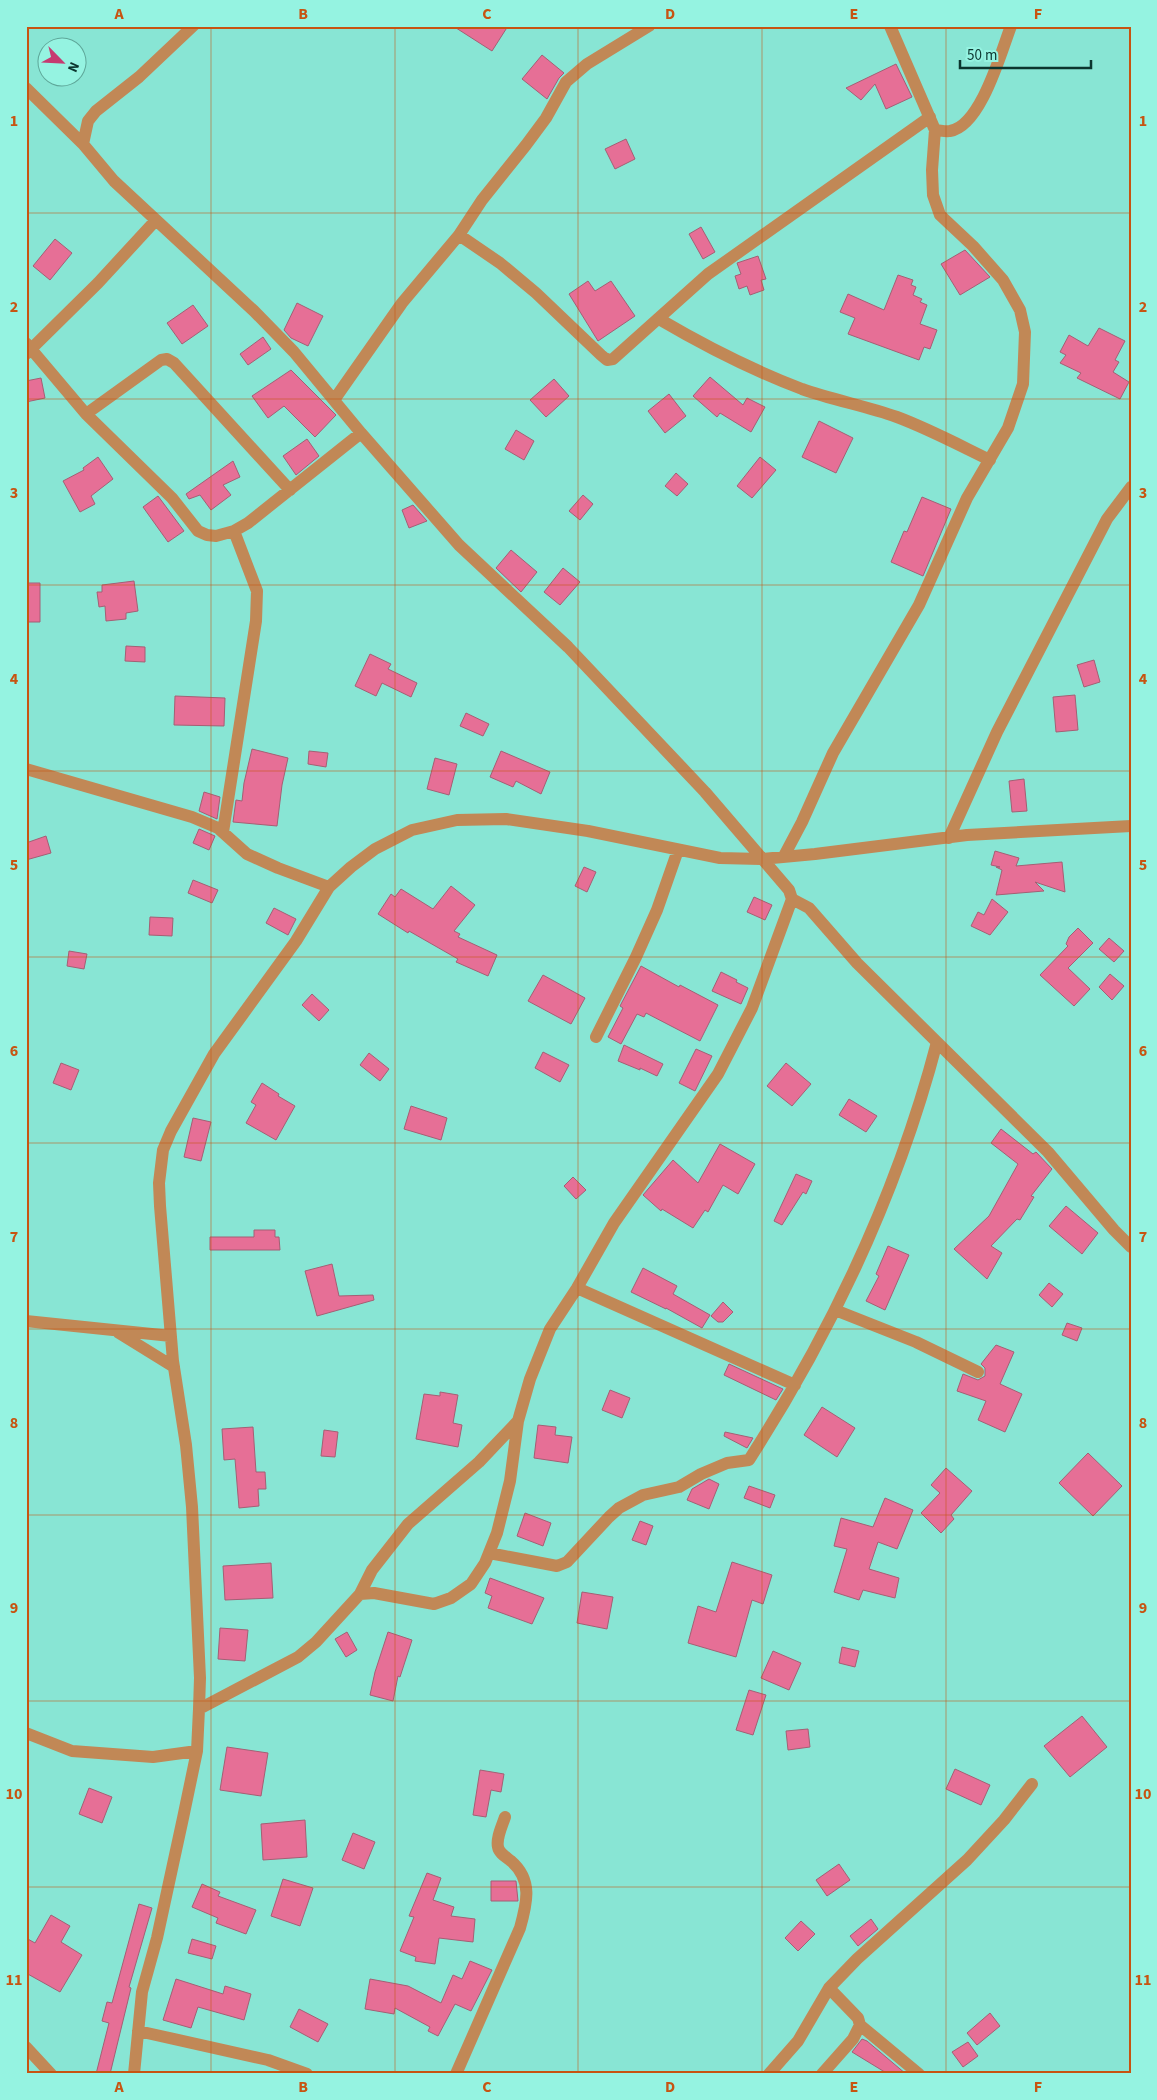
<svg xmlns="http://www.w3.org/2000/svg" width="1157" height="2100" viewBox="0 0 1157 2100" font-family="'Source Sans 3',sans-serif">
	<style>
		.building { fill: #e66f96; stroke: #a45f74 }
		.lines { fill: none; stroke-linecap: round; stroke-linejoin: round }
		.street { stroke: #c18856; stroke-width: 12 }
		.grid { fill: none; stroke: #c75411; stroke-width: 1; stroke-opacity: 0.55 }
		.neatline { fill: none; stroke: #c75411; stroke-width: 2 }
		.grid-label { font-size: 16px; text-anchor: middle; font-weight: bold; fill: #c75411 }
	</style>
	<rect width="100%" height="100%" fill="#88e5d4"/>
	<path class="building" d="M453,26H508L492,51Z
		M542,55L564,73L559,78L547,99L522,79Z
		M896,64L912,97L886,109L875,84L861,100L846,88Z
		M626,139L635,159L615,169L605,149Z
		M701,227L715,252L703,259L689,234Z
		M55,239L72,253L50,280L33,266Z
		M965,250L990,277L960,295L941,264Z
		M758,256L766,279L761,280L764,290L750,295L747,286L739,289L735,276L741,274L737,263Z
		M898,275L913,280L911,285L916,287L913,295L922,299L920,302L927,305L920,324L937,330L930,349L924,347L919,360L848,334L855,318L840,312L848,294L884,310Z
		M588,281L595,291L611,281L635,316L598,341L569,294Z
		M297,303L323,316L308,346L291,338L284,330Z
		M193,305L208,326L182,344L167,323Z
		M1099,328L1125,341L1115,360L1119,362L1113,372L1129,382L1120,399L1077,378L1081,373L1060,363L1066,355L1060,352L1069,335L1088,346Z
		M263,337L271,349L248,365L240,354Z
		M291,370L336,415L315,437L284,406L268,418L252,396Z
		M710,377L743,405L747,398L765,407L751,432L720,413L717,417L693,396Z
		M41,378L45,398L26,402V381Z
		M554,379L569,396L546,417L530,400Z
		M669,394L686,416L665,433L648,411Z
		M819,421L853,438L836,473L802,457Z
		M516,430L534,441L524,460L505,449Z
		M307,439L319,456L296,475L283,456Z
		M98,457L113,479L91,496L95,504L80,512L63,481L84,470L83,468Z
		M760,457L776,470L752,498L737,486Z
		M233,461L240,477L223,485L231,495L211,510L200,495L189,499L186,494Z
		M676,473L688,484L677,496L665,486Z
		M583,495L593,504L580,520L569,511Z
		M158,496L184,531L168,542L143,507Z
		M922,497L951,509L923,576L891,562L904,531L907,532Z
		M413,505L427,521L409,528L402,510Z
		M511,550L537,572L521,592L496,568Z
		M563,568L580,582L560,605L544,592Z
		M134,581L138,611L126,613V619L106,621L105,606L99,607L97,592H102V585Z
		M26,583H40V622H26Z
		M126,646L145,647V662L125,661Z
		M370,654L391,664L388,669L417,683L411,697L382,683L376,696L355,686Z
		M1094,660L1100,682L1084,687L1077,665Z
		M1075,695L1078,730L1056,732L1053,697Z
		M175,696L225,698L224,726L174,725Z
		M466,713L489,724L483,736L460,726Z
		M252,749L288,758L282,785L277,826L233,822L236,800L242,801L244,783Z
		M309,751L328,753L326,767L308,764Z
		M501,751L550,772L541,794L516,781L513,787L490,777Z
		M435,758L457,764L449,795L427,789Z
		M1024,779L1027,811L1012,812L1009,781Z
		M204,792L220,797L217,819L199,811Z
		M199,829L215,836L209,850L193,843Z
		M46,836L51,853L26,860V843Z
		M995,851L1019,858L1016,866L1062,862L1065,892L1035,882L1044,891L996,895L1002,870L996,867H1000L991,865Z
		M584,867L596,872L587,892L575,886Z
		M193,880L218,890L212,903L188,893Z
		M451,886L475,905L454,931L460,934L458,937L497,955L488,976L456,962L458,959L409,931L408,933L378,914L391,894L395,897L401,889L433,909Z
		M754,897L772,905L765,920L747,912Z
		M992,899L1008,912L990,935L971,926L978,912L984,915Z
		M274,908L296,919L288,935L266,923Z
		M150,917L173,918L172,936L149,935Z
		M1078,928L1093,943L1068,968L1090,989L1074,1006L1040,975L1068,946L1066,944L1069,937Z
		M1109,938L1124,951L1114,962L1099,949Z
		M69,951L87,954L84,969L67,966Z
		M641,966L679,987L680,985L718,1005L700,1041L646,1013L644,1017L637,1014L621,1044L608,1037L623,1008L620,1006Z
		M721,972L737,980L736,982L748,988L741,1004L712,991Z
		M1110,974L1124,986L1112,1000L1099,987Z
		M543,975L585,998L571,1024L528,1001Z
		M312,994L329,1010L319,1021L302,1005Z
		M624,1045L663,1064L657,1076L640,1068V1070L618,1061Z
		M696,1049L712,1056L695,1091L679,1083Z
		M543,1052L569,1065L560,1082L535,1068Z
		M369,1053L389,1069L380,1081L360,1065Z
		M61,1063L79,1070L71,1090L53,1083Z
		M786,1063L811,1084L792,1106L767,1086Z
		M262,1083L279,1094L278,1096L295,1106L276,1140L246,1123L256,1105L251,1102Z
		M849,1099L877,1116L866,1132L839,1115Z
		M411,1106L447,1118L441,1140L404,1129Z
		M193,1118L211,1122L201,1161L184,1157Z
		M1001,1129L1033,1154L1036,1152L1052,1169L1031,1196L1034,1197L1020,1220L1017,1219L991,1246L1002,1253L987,1279L954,1249L989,1216L1018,1164L991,1143Z
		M720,1144L755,1164L738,1194L723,1185L708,1212L705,1210L693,1228L662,1209L661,1211L643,1195L673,1160L698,1183Z
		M796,1174L812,1181L806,1194L803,1192L782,1225L774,1221Z
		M573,1177L586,1190L576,1199L564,1186Z
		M1066,1206L1098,1233L1082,1254L1049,1226Z
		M254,1230H275V1237H279L280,1250H210V1237H254Z
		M888,1246L909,1255L885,1310L866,1301L879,1276L876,1274Z
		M332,1264L339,1296L373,1295L374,1300L317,1316L305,1271Z
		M643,1268L677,1286L673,1294L710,1315L702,1328L666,1308V1309L631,1292Z
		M1049,1283L1063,1294L1052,1307L1039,1295Z
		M723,1302L733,1312L723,1322H718L711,1316Z
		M1067,1323L1082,1328L1077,1341L1062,1335Z
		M996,1345L1014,1352L1000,1384L1022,1394L1005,1432L978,1420L986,1401L957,1391L963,1374L978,1380L985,1376V1368L981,1364Z
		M729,1364L783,1389L776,1400L724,1375Z
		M610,1390L630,1398L622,1418L602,1410Z
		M440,1392L458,1395L453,1423L462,1425L458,1447L416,1439L424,1394L440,1396Z
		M822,1407L855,1428L837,1457L804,1435Z
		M538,1425L556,1427L555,1435L572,1437L568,1463L534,1458Z
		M253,1427L256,1472H265L266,1489H258L259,1506L239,1508L235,1459L224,1460L222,1429Z
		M324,1430L338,1432L335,1457L321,1456Z
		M725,1432L753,1438L747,1448L724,1436Z
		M1088,1453L1122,1486L1093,1516L1059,1483Z
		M946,1468L972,1491L951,1515L954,1519L941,1533L921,1513L940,1493L931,1485Z
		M709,1479L719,1484L709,1509L687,1500L692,1489Z
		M749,1486L775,1495L770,1508L744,1498Z
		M885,1498L913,1510L897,1549L878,1542L869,1569L899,1578L895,1598L863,1590L859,1600L834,1592L847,1549L834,1546L841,1518L873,1527Z
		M525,1513L551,1523L543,1546L517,1536Z
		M640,1521L653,1526L646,1545L632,1540Z
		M732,1562L772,1575L763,1604L752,1600L736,1657L688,1643L698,1606L716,1612Z
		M271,1563L273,1598L225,1600L223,1566Z
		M490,1578L544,1598L532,1624L488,1608L492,1596L485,1593Z
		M582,1592L613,1597L607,1629L577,1623Z
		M220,1628L248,1630L245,1661L218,1659Z
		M347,1632L357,1650L346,1657L335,1639Z
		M388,1632L412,1640L400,1677L398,1676L393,1701L370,1695L375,1672Z
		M842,1647L859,1651L855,1667L839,1663Z
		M773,1651L801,1663L789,1690L761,1678Z
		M749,1690L766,1695L753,1735L736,1730Z
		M1082,1716L1107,1747L1070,1777L1044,1746Z
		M808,1729L810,1747L788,1750L786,1731Z
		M227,1747L268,1753L261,1796L220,1790Z
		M955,1769L990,1785L981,1805L946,1789Z
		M480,1770L504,1774L501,1792L491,1790L486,1817L473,1815Z
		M89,1788L112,1797L102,1823L79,1814Z
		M305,1820L307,1857L263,1860L261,1824Z
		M353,1833L375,1842L364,1869L342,1860Z
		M839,1864L850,1880L827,1896L816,1880Z
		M427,1873L441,1878L433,1900L454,1907L451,1916L475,1919L473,1942L439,1938L435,1964L415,1961L416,1957L400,1951L414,1917L409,1916Z
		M283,1879L313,1888L300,1926L271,1916Z
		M491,1881H516L518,1901H491Z
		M202,1884L220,1892L218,1896L256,1910L246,1934L216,1923L218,1918L192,1907Z
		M139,1904L152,1908L129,1987L131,1988L110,2074H96L109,2023L102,2021L107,2002L112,2003Z
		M51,1915L70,1926L61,1942L82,1955L60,1992L26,1973V1938L35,1943Z
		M871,1919L878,1929L858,1946L850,1936Z
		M801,1921L815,1934L798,1951L785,1938Z
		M192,1939L216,1946L212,1959L188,1953Z
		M470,1961L492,1970L471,2011L455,2004L438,2036L428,2031L430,2027L395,2008L394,2014L365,2009L370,1979L408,1986L441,2003L453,1975L462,1979Z
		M176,1979L223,1994L225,1986L251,1994L244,2020L198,2007L191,2028L163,2020Z
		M299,2009L328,2024L318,2042L290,2027Z
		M990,2013L1000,2026L977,2045L967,2033Z
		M862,2039L867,2041L906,2074H888L852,2052Z
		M968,2042L978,2056L963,2067L952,2052Z"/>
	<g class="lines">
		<path class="street" d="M26,88L83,144L114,181L254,311L294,352L361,433L459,545L568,647L705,792L789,890L792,899L752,1008L718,1074L614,1223L577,1288L550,1329L530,1379L518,1421L510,1481L497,1533L485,1563L471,1584L451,1598L434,1604L374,1593L360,1594L316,1642L298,1657L199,1709
			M935,130C939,130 946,132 950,131C981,126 1001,52 1011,26
			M83,144L88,121L96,111L139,77L193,26
			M459,235L500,263L536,293L601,355L607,360L613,359L708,274L930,117
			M659,319C705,346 752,370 802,389C833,400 866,406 897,417C929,429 959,445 990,460
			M26,343L86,414L172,498L198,531L207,535L216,536L234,531L248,523L361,433
			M26,354L98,283L156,220
			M334,400L402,303L459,235L482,200L526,145L546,118L566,82L587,64L649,26
			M86,414L161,360L167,359L174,363L290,490
			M26,769L192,817L218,828L247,854L278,868L329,887
			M223,832L256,621L257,591L234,531
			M949,838L997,732L1107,519L1131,487
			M784,856L802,822L833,753L919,605L967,498L1008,428L1023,384L1025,332L1020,310L1003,280L973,246L940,215L933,195L932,170L935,130L890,26
			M792,899L809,908L857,963L1048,1152L1114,1230L1131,1247
			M596,1037L636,957L657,910L678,850
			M577,1288L795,1385
			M835,1310L916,1342L978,1372
			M26,1321L171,1336
			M119,1333L174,1367
			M489,1553L557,1566L567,1562L609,1517L619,1508L643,1495L679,1487L701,1474L727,1463L749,1460C832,1331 898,1191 937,1042
			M360,1594L372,1570L408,1524L479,1462L518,1421
			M26,1733L72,1751L153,1757L197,1751
			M860,2025L919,2074
			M138,2031L268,2060L307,2074
			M26,2047L51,2074
			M134,2074L142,1992L157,1938L183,1818L197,1751L199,1709L200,1678L192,1507L186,1445L173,1361L160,1206L159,1183L163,1150L171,1131L214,1054L296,941L329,887L351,867L375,849L412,830L457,820L506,819L588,831L720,858L761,859L815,854L967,835L1131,826
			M456,2074L520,1928C527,1903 533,1880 511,1861C506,1857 499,1853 498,1847C496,1838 502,1826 505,1817
			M769,2074L798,2041L829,1988L857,1959L967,1860L1004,1820L1032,1784
			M822,2074L853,2039L860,2025L858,2018L829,1988"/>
	</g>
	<path class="grid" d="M211,26V2074M395,26V2074M578,26V2074M762,26V2074M946,26V2074M26,213H1131M26,399H1131M26,585H1131M26,771H1131M26,957H1131M26,1143H1131M26,1329H1131M26,1515H1131M26,1701H1131M26,1887H1131"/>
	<rect width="1157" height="2100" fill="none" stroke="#95f3e1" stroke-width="55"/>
	<g transform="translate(62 62) rotate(114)"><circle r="24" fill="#95f3e1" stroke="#5ea799"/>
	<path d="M0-4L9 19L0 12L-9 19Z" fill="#c63b71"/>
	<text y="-8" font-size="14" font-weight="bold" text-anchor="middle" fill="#0b352e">N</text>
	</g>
	<path d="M960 60v8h131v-8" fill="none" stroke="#0b352e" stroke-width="2.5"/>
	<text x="967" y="60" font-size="15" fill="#0b352e" stroke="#95f3e1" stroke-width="4" paint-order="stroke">50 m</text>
	<rect x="28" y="28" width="1102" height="2044" class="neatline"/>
	<g class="grid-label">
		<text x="119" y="19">A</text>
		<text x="303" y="19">B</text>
		<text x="487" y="19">C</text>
		<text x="670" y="19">D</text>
		<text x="854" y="19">E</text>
		<text x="1038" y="19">F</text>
		<text x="14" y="126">1</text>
		<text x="1143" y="126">1</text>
		<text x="14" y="312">2</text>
		<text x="1143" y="312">2</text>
		<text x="14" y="498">3</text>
		<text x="1143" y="498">3</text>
		<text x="14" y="684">4</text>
		<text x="1143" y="684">4</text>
		<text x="14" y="870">5</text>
		<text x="1143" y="870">5</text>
		<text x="14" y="1056">6</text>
		<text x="1143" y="1056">6</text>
		<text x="14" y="1242">7</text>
		<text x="1143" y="1242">7</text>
		<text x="14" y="1428">8</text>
		<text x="1143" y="1428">8</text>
		<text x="14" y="1613">9</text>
		<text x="1143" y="1613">9</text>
		<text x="14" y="1799">10</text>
		<text x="1143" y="1799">10</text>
		<text x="14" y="1985">11</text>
		<text x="1143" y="1985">11</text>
		<text x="119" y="2092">A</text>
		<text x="303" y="2092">B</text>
		<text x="487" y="2092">C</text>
		<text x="670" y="2092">D</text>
		<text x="854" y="2092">E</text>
		<text x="1038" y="2092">F</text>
	</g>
</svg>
